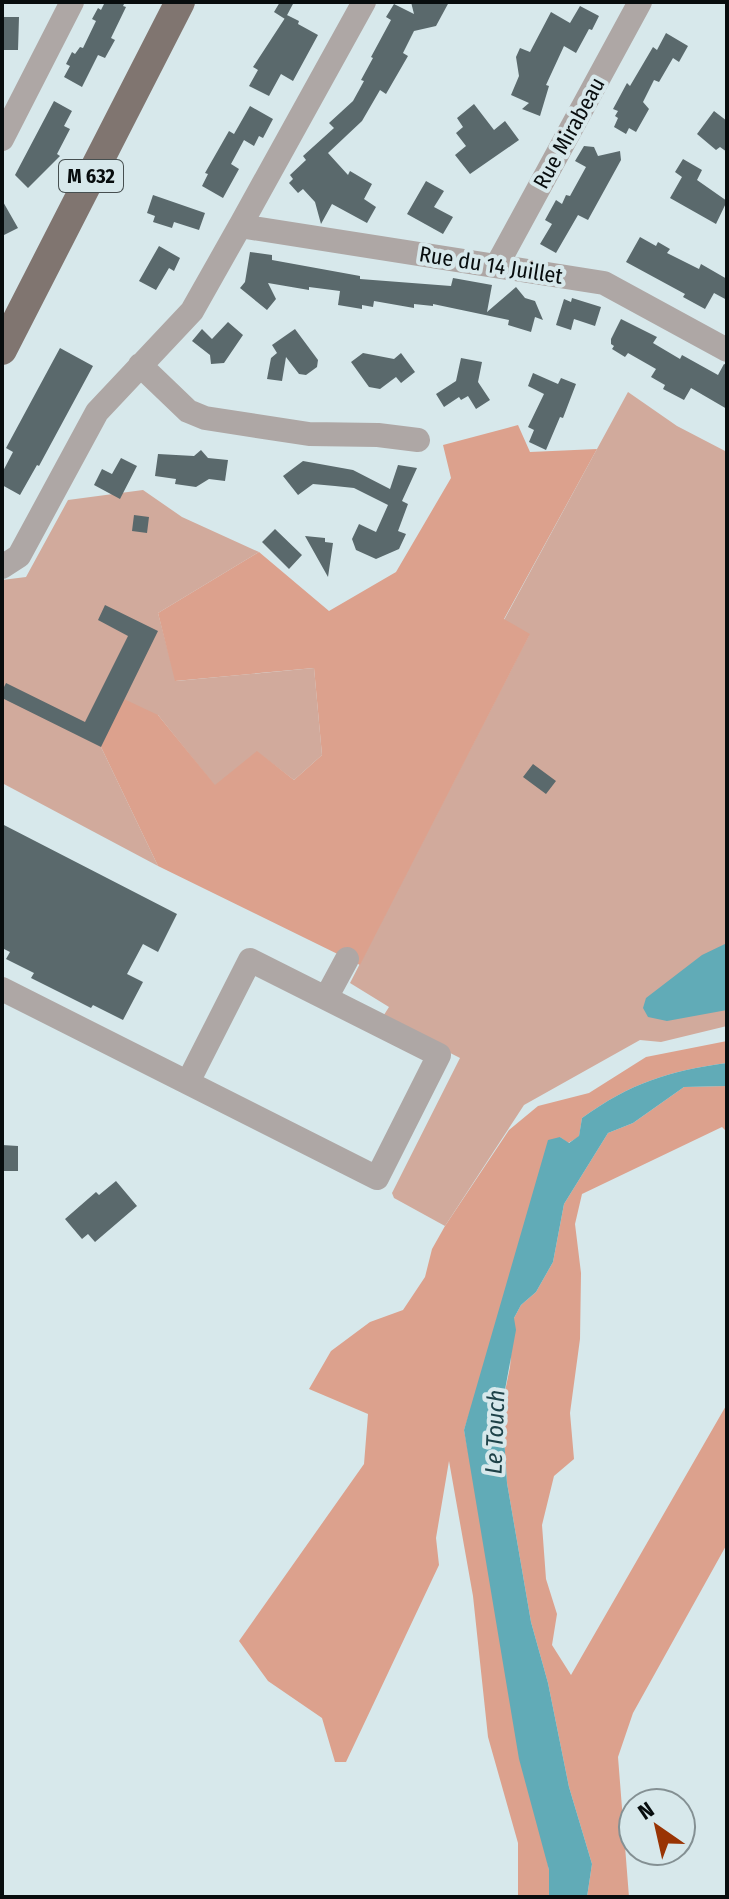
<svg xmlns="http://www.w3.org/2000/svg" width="729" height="1899" viewBox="0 0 729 1899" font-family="'Fira Sans Condensed',sans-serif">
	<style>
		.green { fill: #d1aa9c }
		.forest { fill: #dca18d }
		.water { fill: #61abb7 }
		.building { fill: #5a696c }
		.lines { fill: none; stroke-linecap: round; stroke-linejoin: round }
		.minor { stroke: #aea7a5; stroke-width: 24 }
		.major { stroke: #807570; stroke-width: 30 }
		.labels { text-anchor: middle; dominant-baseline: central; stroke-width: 8; stroke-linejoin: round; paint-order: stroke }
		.shield { fill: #d7e8eb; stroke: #464f50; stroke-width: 2 }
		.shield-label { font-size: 20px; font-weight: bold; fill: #080d0e }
		.street-label { font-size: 22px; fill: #080d0e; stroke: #d7e8eb }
		.water-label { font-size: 24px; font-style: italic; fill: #1e4248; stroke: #d7e8eb }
	</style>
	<rect width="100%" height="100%" fill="#d7e8eb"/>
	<path class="green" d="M628,392L677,426L727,452V1026L661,1042L640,1040L524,1105L445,1226L394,1198L392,1193L460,1058L382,1018L389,1007L350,983L529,635L504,620Z
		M143,490L182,517L259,552L158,613L176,681L314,668L322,755L294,780L257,752L215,786L158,715L101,747L158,866L2,783V580L26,577L68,500Z"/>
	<path class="forest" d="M518,425L530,452L597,449L504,619L530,634L360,965L158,866L101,747L124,699L158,715L215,785L257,751L294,780L322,755L314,668L175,681L158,613L259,552L329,611L396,572L451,478L443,445Z
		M727,1041V1063C668,1071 631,1083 582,1118L579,1137L568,1143L560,1137L464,1430L549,1870V1897H518V1843L488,1737L473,1596L449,1461L436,1538L439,1565L346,1762H335L322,1718L268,1681L239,1641L364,1464L368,1414L309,1389L331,1351L370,1322L403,1310L425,1277L432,1249L445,1226L509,1130L538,1106L589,1093L646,1057Z
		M727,1086V1132L722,1127L582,1194L575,1224L581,1273L580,1339L570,1413L574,1459L554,1476L542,1525L546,1579L557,1614L552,1645L571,1675L727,1404V1544L633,1713L618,1757L629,1897H587L592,1864L569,1787L548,1683L531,1622L507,1483L502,1406L510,1367L514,1318L521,1305L536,1292L553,1262L564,1204L608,1133L633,1123L684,1087Z"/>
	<path class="water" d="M727,943V1010L667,1021L648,1017L643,1008L646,998L702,955Z
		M727,1063V1086L684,1087L633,1123L608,1133L564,1204L553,1262L536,1292L521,1305L514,1318L516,1330L502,1406L507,1483L531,1622L548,1683L569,1787L592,1864L587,1897H549V1870L519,1759L464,1430L548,1140L560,1137L569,1143L579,1136L582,1118C631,1083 668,1071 727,1063Z"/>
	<path class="building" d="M105,2H125L123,6L126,7L111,38L115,40L105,58L98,55L82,87L64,77L70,66L66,64L72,52L75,54L80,47L83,48L96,21L92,19L98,8L101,10Z
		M280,2H294L285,19L274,12Z
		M411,2H449L436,26L414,31L403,53L408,56L386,94L380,90L362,121L328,153L348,175L350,171L372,184L364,199L376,207L367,223L332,204L321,224L315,202L303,189L298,193L289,183L293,179L290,175L306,160L303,156L334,128L329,123L353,101L364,81L361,80L373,58L371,57L391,20L386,17L394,4L414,14Z
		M580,6L599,16L592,30L589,29L576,53L564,46L546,85L549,86L540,116L522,109L529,103L511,95L519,76L516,57L520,48L530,52L551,12L570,23Z
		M287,15L299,21L298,24L318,35L293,81L281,74L269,96L249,86L258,70L253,67Z
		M2,17H19L18,50H2Z
		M666,33L688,46L679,62L673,58L659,82L654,80L643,102L649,109L636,132L629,128L626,134L614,127L618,118L615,116L618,111L613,109L627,83L630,86L653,47L657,50Z
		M54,101L72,111L64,126L70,129L57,154L60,156L28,188L15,175Z
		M474,104L494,130L505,121L519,140L470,174L455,155L466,146L456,133L463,127L457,118Z
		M250,106L273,119L263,138L259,136L254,146L244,140L231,164L239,169L223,198L202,186L208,174L205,173L229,131L234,134Z
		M714,111L727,121V152L720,147L716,150L697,134Z
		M584,146L594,147L598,156L620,151L621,160L588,220L578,215L556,253L540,244L552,224L545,220L556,200L562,204L566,195L570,196L586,167L575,161Z
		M683,159L702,170L697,180L727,201L716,224L670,198L682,177L675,172Z
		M426,181L444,191L434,207L453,217L443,234L407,214Z
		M153,195L205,213L199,230L174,222L172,228L153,222L155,216L147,213Z
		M2,200L18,228L2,236Z
		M640,237L656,246L658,242L670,249L667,253L699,269L701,264L727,279V300L714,293L705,309L683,297L685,294L626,262Z
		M159,246L180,258L174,271L169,268L156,290L139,281Z
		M250,252L272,255V260L360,276V279L451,286L453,278L492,285L487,312L516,287L525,298L535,301L543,320L535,317L531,332L508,325L509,320L433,304V306L414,304V308L374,301L373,307L362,305V309L338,305L340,291L309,287V290L268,283L276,299L267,310L240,288L245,282Z
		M572,298L601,307L595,326L574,319L571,330L556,325L564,299L571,302Z
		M621,319L657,337L653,343L680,359L682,355L718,375L724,364L727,365V409L691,388L684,400L663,389L665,385L651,377L656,369L628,353L625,357L612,349L614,346L611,344V339Z
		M228,322L243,335L224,363L211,364L210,355L192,341L202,329L212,339Z
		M295,329L318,360L317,367L306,375L299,374L286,357L282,381L267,379L271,358L277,353L272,345Z
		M60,348L93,366L39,466L37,465L20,495L2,485V473L13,452L6,448Z
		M363,353L394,359L401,353L415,372L401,383L396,377L380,389L369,387L351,362Z
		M461,358L482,362L478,382L490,400L476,409L468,396L461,400L459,397L444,407L436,394L456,381Z
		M533,373L558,384L561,378L576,384L563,418L560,417L546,450L529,442L534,430L528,427L544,394L528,386Z
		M201,450L208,458L228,460L225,481L209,479L196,487L175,484L176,479L155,476L158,454L194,456Z
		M121,458L137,466L120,499L94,485L102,469L112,474Z
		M303,461L353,470L390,489L398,465L417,468L402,501L408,504L398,531L406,534L399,549L376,559L356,550L352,539L359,524L376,532L388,505L354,488L335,486L313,484L298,495L283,476Z
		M134,515L149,517L147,533L132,531Z
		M275,529L302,555L289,569L262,542Z
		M305,536L325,538V542L333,543L328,577Z
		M105,605L158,631L101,747L2,698V691L6,683L85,722L128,636L98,620Z
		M533,764L556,781L546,794L523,777Z
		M2,824L177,914L158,952L143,944L127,974L143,982L123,1020L93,1005L91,1008L31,978L34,973L6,959L10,952L2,948Z
		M2,1145L18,1146V1171H2Z
		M116,1181L137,1206L95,1242L88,1234L82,1239L65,1219L96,1192L99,1195Z"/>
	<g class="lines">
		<path class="minor" d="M364,2L240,226L604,283L727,350
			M2,139L72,2
			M497,265L640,2
			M140,365L188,411L205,418L309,434L378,435L418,440
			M2,567L19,556L97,412L192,311L240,226
			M2,989L377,1178L439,1055L250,960L188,1082
			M326,998L347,959"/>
		<path class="major" d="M2,350L180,2"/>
	</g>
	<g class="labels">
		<rect class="shield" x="59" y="160" width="64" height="32" rx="6"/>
		<g class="shield-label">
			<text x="91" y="176">M 632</text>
		</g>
		<g class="street-label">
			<text transform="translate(569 133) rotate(-61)">Rue Mirabeau</text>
			<text transform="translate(491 265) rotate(9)">Rue du 14 Juillet</text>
		</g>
		<g class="water-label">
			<text transform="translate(495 1432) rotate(-88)">Le Touch</text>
		</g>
	</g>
	<rect width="729" height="1899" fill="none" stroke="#080d0e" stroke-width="8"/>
	<g transform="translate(657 1827) rotate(326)"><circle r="38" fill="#d7e8eb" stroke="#849093" stroke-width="2"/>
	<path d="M0-6L14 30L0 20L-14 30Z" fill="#993404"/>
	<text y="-12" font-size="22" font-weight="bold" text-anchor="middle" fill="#080d0e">N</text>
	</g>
</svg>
